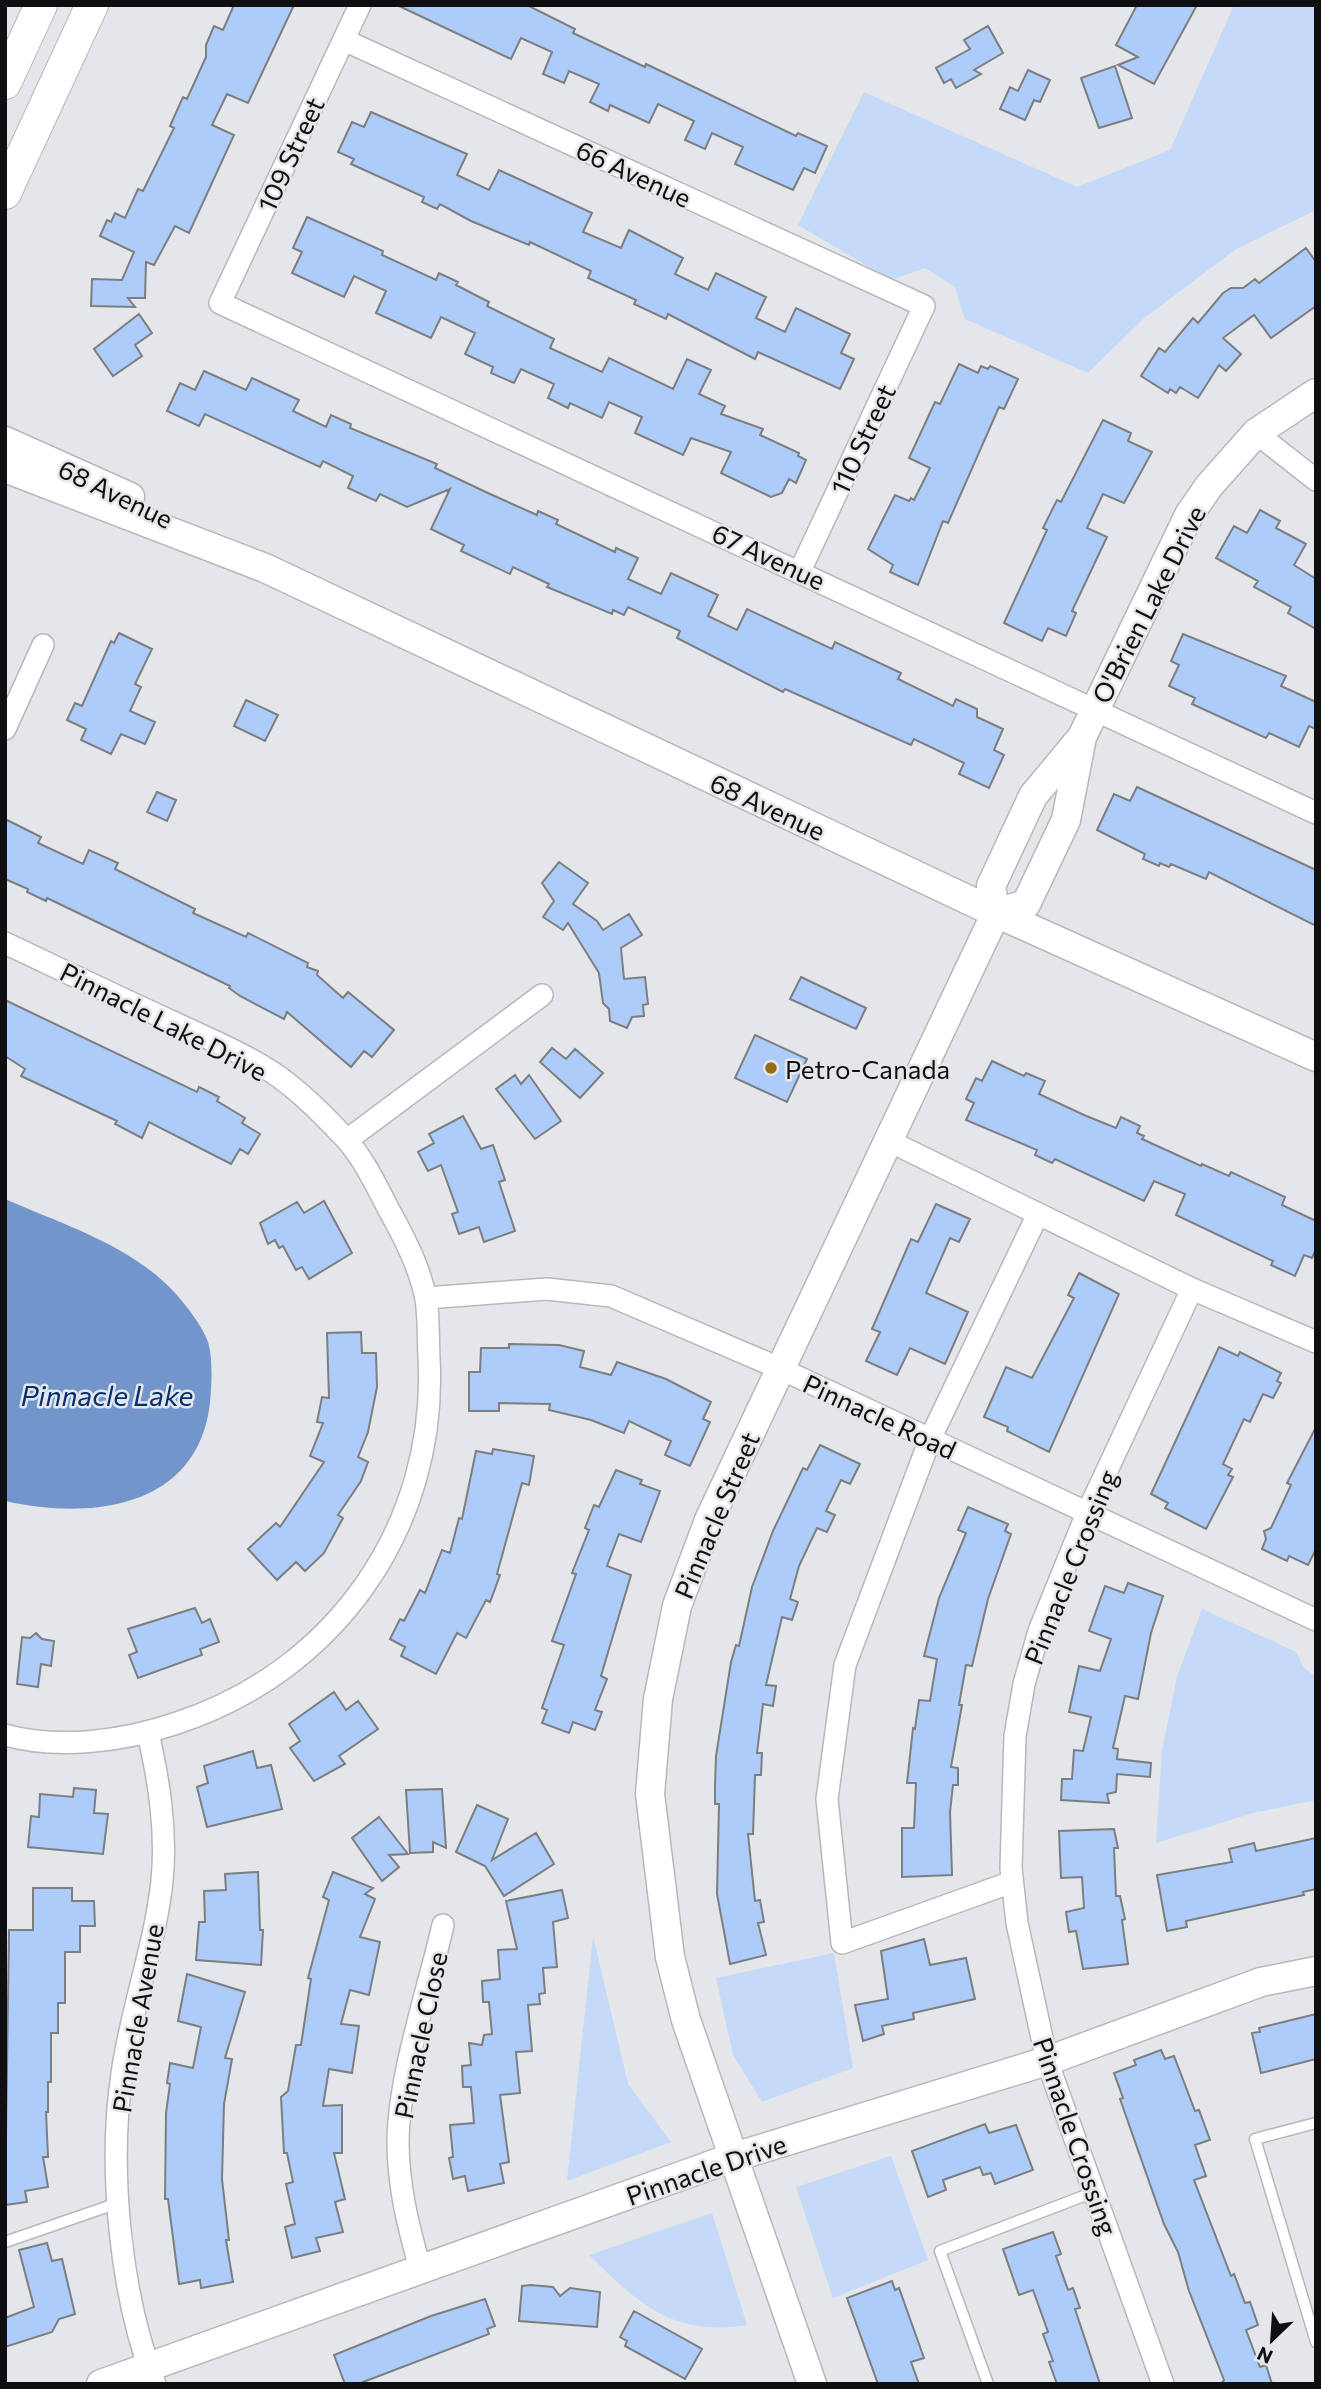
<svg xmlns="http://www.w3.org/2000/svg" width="1321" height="2389" viewBox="0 0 1321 2389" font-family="Commissioner,sans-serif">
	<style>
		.green { fill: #c5d9f9 }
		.water { fill: #7295cc }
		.building { fill: #aeccfa; stroke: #7c7e81; stroke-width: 2 }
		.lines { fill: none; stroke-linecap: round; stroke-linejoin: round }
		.lane-casing { stroke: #b6b8bb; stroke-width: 13 }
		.street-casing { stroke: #b6b8bb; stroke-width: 24 }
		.secondary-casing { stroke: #b6b8bb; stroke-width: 31 }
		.primary-casing { stroke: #b6b8bb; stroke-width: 34 }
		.lane { stroke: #fff; stroke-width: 10 }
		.street { stroke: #fff; stroke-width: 21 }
		.secondary { stroke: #fff; stroke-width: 28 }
		.primary { stroke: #fff; stroke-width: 32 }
		.poi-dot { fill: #956b16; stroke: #e4e6e9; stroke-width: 2.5 }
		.labels { text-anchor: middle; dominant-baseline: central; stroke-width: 5; stroke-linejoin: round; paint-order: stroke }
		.street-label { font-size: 26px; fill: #0f0f11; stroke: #e4e6e9 }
		.poi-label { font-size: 26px; fill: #0f0f11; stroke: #e4e6e9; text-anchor: start }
		.water-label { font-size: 28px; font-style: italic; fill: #043070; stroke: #e4e6e9 }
	</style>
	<rect width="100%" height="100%" fill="#e4e6e9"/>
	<path class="green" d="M1234,5H1316V210L1236,249L1143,319L1088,373L965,319L955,287L925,268L891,280L798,225L864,92L1077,187L1170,150Z
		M1202,1609L1296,1652L1304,1668L1316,1677V1800L1253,1813L1156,1843L1162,1750L1177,1677Z
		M593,1936L628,2084L671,2142L567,2181Z
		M834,1953L853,2068L762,2102L733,2055L716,1978Z
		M891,2156L928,2260L833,2298L796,2187Z
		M712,2213L747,2325C673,2337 638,2303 589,2255Z"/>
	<path class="water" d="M5,1199C64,1225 131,1245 175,1293C186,1305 203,1327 208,1342C212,1355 212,1375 211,1389C207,1505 99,1522 5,1501Z"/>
	<path class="building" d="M234,5H294L248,103L227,94L212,125L234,135L189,233L175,226L154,265L146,262L145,298H128L135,307L91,306L92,279L122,280L134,252L100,236L107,220L111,222L115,213L125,218L138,189L143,191L174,128L170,126L183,97L187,99L206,57V45L214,26L223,30Z
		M397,5H527L575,29L573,33L645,67L646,64L796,136L798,133L827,146L815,173L804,168L793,190L735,164L743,147L712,133L705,149L685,140L694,121L658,104L649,123L610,105L608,111L590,102L599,84L569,71L564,83L543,74L552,52L521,38L511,59Z
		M1137,5H1197L1154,84L1118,65L1138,57L1116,45Z
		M988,26L1003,53L974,70L981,74L956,88L951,79L944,83L936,68L970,49L964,40Z
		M1115,66L1132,118L1099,128L1081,78Z
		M1028,70L1050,80L1040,102L1034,100L1025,120L1000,109L1010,87L1018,91Z
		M371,112L467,154L457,175L489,190L499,170L592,213L583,232L621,248L629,230L683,258L675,274L708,290L716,273L766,297L756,318L785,332L796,308L850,334L841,353L854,359L840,389L758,352L755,359L668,314L666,319L634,304L636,300L588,278L591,271L530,242L529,245L471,221L440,204L437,209L422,202L424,197L351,164L354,159L338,152L352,122L364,127Z
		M307,217L383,251L382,255L436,280L439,273L458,282L456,285L489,302L487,306L554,339L550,348L602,372L609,358L673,389L687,359L711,370L699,394L725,406L721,414L763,429L760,435L799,453L798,456L806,460L796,483L789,479L782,493L771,497L721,473L731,452L691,438L683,455L635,433L642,417L609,402L602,418L570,403L568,408L548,398L554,384L521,369L514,383L491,373L493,367L465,354L475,333L441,317L431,338L376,313L386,291L354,276L344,297L292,273L302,252L293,248Z
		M1306,248L1316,262V306L1271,338L1254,315L1223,338L1241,354L1226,371L1219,365L1198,398L1180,387L1176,393L1170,389L1168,393L1141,376L1159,348L1165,352L1193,318L1198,323L1223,293L1231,288H1243L1255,279L1259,283Z
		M139,314L152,333L135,345L142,356L113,376L94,349Z
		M959,364L978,373L981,366L988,369L990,366L1018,379L1004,409L999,407L948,523L943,521L918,585L890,572L893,565L868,549L895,495L909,501L911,498L914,500L930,468L909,458L935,402L940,404Z
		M204,371L246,390L252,378L299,400L293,411L326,427L331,415L351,424L350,428L437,464L435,468L490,494L537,515L538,511L558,520L556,524L615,552L616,548L638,558L628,579L661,594L671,573L718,595L708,616L737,630L747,609L832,649L835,642L901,673L898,679L953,706L956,699L977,709V717L1003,729L994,750L1004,755L989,788L959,774L964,763L914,739L911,745L785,689L783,692L677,638L680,631L628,607L624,615L613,610L612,614L547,587L549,584L513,567L510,574L461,551L464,545L431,529L450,489L407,507L380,494L376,501L348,488L353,476L323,461L320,467L205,414L199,426L167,411L180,383L195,390Z
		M1103,420L1131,433L1128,441L1152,452L1124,503L1103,494L1087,528L1107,537L1072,611L1076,613L1066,636L1048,628L1042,641L1004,623L1047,530L1043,528L1057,500L1061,502Z
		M1260,510L1280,521L1276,528L1306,544L1294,565L1316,579V629L1288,613L1291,607L1254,587L1258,581L1216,558L1234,526L1247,533Z
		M119,633L152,649L135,684L141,687L130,711L155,722L145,744L121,734L111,754L81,740L86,729L67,720L75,703L82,706L111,641L114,643Z
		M1183,634L1286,676L1281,686L1316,702V729L1309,726L1299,747L1269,733L1266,738L1192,704L1195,698L1169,686L1179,665L1171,661Z
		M246,700L278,715L265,741L234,726Z
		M1137,787L1316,870V926L1209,872L1206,879L1171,864L1169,867L1160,863L1159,866L1143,859L1145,854L1097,830L1114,794L1130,801Z
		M157,792L176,800L167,821L147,812Z
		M5,819L41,837L38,843L83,864L89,850L118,863L115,869L195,909L193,913L246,937L248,933L308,963L307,967L318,971L317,975L343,998L348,992L394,1030L372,1057L364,1051L351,1067L287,1012L284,1019L240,996L229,988L230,986L47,898L46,901L27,892L28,889L5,879Z
		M559,862L588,883L573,904L597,921L603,930L629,914L642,935L621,948L624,979L645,977L648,1004L643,1005L644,1016L632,1017L627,1028L610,1021L609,1009L603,1003L599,973L568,923L563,930L543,917L554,901L542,883Z
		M801,977L866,1008L856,1029L790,999Z
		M5,1000L197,1092L199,1087L219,1097L217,1101L245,1118L242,1123L260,1134L248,1154L240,1149L231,1164L149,1122L142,1138L115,1124L117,1121L21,1076L25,1069L5,1056Z
		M755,1035L807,1059L787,1102L735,1078Z
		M552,1048L566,1059L575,1049L603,1073L580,1098L540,1062Z
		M992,1061L1024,1076L1026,1073L1045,1081L1039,1094L1084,1115L1116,1128L1121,1117L1140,1126L1137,1133L1144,1136L1142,1139L1201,1166L1202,1164L1229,1176L1231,1172L1285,1197L1282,1205L1316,1221V1249L1312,1258L1304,1255L1295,1276L1271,1265L1273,1261L1176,1215L1185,1194L1154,1181L1144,1201L1055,1159L1052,1163L1035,1155L1037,1150L966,1120L974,1103L966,1099L976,1078L982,1081Z
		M515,1075L521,1084L529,1075L561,1121L535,1139L496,1089Z
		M463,1116L481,1149L493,1145L505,1180L499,1182L515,1231L484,1242L479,1227L459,1234L452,1214L458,1212L441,1165L428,1171L418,1152L434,1143L429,1134Z
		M324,1201L352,1253L309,1279L302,1267L296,1270L283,1246L279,1248L275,1240L268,1244L260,1223L297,1202L304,1213Z
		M936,1204L970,1219L959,1242L950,1238L926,1293L968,1312L945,1364L910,1348L897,1375L866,1361L880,1332L872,1329L911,1239L918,1242Z
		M1079,1273L1119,1294L1049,1452L1007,1431L1008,1427L984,1417L1006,1367L1032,1378L1074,1298L1068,1295Z
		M361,1332L362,1353H376L377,1387L368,1432L358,1457L368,1462L361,1481L338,1515L343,1518L324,1553L305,1571L296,1562L277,1580L248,1549L276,1523L280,1527L324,1462L310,1456L323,1423L317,1422L322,1397L329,1398L327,1333Z
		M509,1344L559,1345L584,1351L580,1367L611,1375L617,1362L666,1379L711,1402L703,1419L710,1422L690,1466L665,1455L671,1441L629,1421L624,1433L591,1420L549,1410L550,1404L499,1403V1411H469V1372H480L481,1348H509Z
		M1219,1347L1238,1356L1240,1352L1281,1373L1277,1381L1281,1383L1273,1398L1263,1394L1250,1422L1244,1419L1223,1464L1232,1469L1228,1475L1233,1477L1206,1529L1165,1508L1168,1503L1151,1494Z
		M1316,1427V1549L1308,1565L1289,1556L1287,1561L1262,1549L1266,1539L1264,1531L1271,1528L1291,1485L1287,1483Z
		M820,1445L860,1464L850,1484L841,1480L826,1511L835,1515L827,1532L817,1528L799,1566L790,1599L798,1602L792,1620L782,1617L766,1685L776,1686L773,1706L763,1704L757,1753H762L761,1775H755L753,1834H748L755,1901L760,1900L764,1922L758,1923L766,1955L730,1964L717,1894L719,1804H715V1786L716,1756L731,1662L736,1645L739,1646L752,1587L773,1531L803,1468L807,1470Z
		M493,1449L534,1456L529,1485L522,1483L497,1574L500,1575L490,1602L486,1600L466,1638L457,1633L436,1674L401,1656L405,1647L390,1639L400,1619L404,1621L420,1590L425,1593L442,1550L450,1553L459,1518L462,1519L476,1451L492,1454Z
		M616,1470L642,1480L640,1484L660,1491L641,1542L619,1534L607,1566L631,1575L601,1676L607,1679L595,1710L602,1712L595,1730L573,1722L569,1733L542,1723L547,1710L542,1708L564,1645L552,1641L576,1574L572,1573L589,1530L585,1528L594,1505L599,1507Z
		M968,1507L1008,1524L1005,1531L1011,1534L988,1599L972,1666L966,1665L959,1705H962L951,1767L958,1768V1785H953L950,1812L952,1875L902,1877V1828H914L916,1783H907L913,1728L915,1729L919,1700L930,1701L937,1659L924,1656L939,1598L966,1533L958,1530Z
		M1128,1583L1163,1596L1151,1633L1138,1699L1125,1696L1113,1748L1118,1749L1117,1759L1151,1763L1150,1777L1117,1774L1116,1792L1107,1794L1109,1803L1061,1800L1062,1779H1072L1074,1750L1083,1751L1091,1717L1069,1712L1079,1666L1100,1671L1111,1639L1089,1631L1105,1586L1124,1593Z
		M195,1608L202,1623L210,1619L219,1642L200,1649L202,1655L138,1678L129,1655L137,1652L128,1629Z
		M36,1633L42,1639L54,1641L51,1666L41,1664L38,1687L17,1684L22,1637L30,1638Z
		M334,1692L346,1710L358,1701L378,1729L339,1756L345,1764L314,1781L290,1748L300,1741L289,1724Z
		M253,1751L257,1768L271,1765L282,1809L207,1827L197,1787L208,1783L204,1766Z
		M74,1788L96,1790L94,1813L108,1814L103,1854L28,1847L31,1816L39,1817L40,1794L73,1797Z
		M442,1789L446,1848L433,1842V1852L410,1853L406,1790Z
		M477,1805L508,1819L492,1860L536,1833L554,1864L504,1896L485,1866L456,1852Z
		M379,1817L408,1854L389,1855L399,1867L382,1881L352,1838Z
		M1114,1829L1118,1848H1114L1116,1896H1120L1125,1919L1122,1920L1128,1964L1083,1969L1076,1931L1069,1932L1066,1912L1084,1908L1082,1877L1061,1878L1059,1831Z
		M1316,1838V1889L1303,1892L1304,1895L1186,1921L1187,1927L1167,1931L1157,1875L1232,1862L1229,1849L1254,1843L1256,1851Z
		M258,1872L260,1930H263L261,1965L196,1960L199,1922H205L204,1891L226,1890L225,1874Z
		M333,1872L373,1888L365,1894L375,1899L360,1937L380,1942L369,1995L350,1990L341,2024L359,2026L352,2073L329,2069L323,2106L342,2105V2153H334L345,2199L335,2202L343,2232L316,2238L320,2251L292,2258L285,2227L295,2224L286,2184L293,2182L287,2153H284L281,2097L288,2091L296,2045H301L311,1979L308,1978L329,1900L323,1897Z
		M33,1888H72V1901H94L95,1926H80V1952H65V2003H58V2033H51V2082H48V2112H46L48,2157H43L48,2187L25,2191L27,2202L5,2205L9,1930H33Z
		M562,1890L568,1918L553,1922L557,1967L543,1968L545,1993L539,1994L540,2004L528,2005L532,2051L516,2052L520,2093L500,2095L509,2162L500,2164L504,2183L468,2191L465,2176L453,2179L449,2158L453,2157L450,2125L474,2123L471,2087H463L462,2066L471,2065L469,2043L482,2045L484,2035L492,2034L489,2002H483L482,1981L500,1979L498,1950L517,1949L506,1901Z
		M924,1939L930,1965L966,1958L975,1999L913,2013L914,2019L882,2026L884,2034L863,2041L855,2005L888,1999L881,1951Z
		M187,1974L245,1992L225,2058L232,2059L224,2104L222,2179L229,2240H226L233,2282L201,2288L200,2280L179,2284L168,2199H165L166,2113L170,2084L167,2083L170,2063L193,2068L201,2027L178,2021Z
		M1316,2014V2059L1261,2073L1252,2033L1260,2032L1259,2028Z
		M1161,2050L1165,2059L1174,2056L1195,2111L1199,2110L1210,2140L1195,2145L1206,2176L1194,2180L1231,2276L1234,2274L1245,2303L1250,2302L1258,2325L1246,2330L1260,2367L1266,2365L1272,2384H1221L1224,2380L1189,2291L1178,2252L1164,2224L1120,2099L1123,2098L1114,2073L1136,2065L1134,2060Z
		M985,2124L989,2133L1016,2125L1033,2170L995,2184L991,2173L983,2175L980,2167L943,2180L946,2190L928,2197L912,2151Z
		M1053,2232L1061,2254L1056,2256L1068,2290L1073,2288L1080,2308L1075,2309L1100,2384H1057L1049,2362L1053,2361L1043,2334L1048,2332L1033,2290L1019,2295L1003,2249Z
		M47,2243L52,2261L62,2259L75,2314L59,2319L52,2332L5,2347V2318L34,2307L19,2250Z
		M892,2281L895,2290L899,2288L924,2358L911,2362L919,2384H878L847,2298Z
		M531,2285L553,2287L560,2296L570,2288L600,2292L597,2327L519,2321L522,2286Z
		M485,2299L495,2326L487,2329L489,2334L358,2384H345L334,2355L431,2316Z
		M634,2311L702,2349L685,2379L625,2346L627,2341L620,2337Z"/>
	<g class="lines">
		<g class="lane-casing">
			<path id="lane" d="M1316,2123L1255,2139L1316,2342
				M5,2242L118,2203
				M988,2384L940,2251L1094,2192"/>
		</g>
		<g class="street-casing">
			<path id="street" d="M360,5L220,303L1316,813
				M344,40L924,306L800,571
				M1256,433L1316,480
				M5,729L43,645
				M5,943C62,970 118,997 175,1023C204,1037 235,1049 262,1066C292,1083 322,1113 345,1138C364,1159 376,1185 389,1210C404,1237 420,1268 426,1299C429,1318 428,1339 429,1358C438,1525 336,1671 177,1723C125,1741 59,1750 5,1735
				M347,1140L542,995
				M887,1140L1192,1289L1316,1342
				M426,1298L547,1289L611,1296L779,1368L1316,1620
				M148,1733C159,1781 167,1831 162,1881C155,1946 131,2009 122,2074C108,2168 120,2295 155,2384
				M1012,1882L842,1943L827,1799L845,1665L930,1439L1038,1214
				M420,2268C408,2226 398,2185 398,2141C399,2074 428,1991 443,1925
				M1163,2384L1047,2061L1017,1923L1011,1868L1015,1736L1024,1684L1039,1631L1087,1513L1192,1289"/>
		</g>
		<g class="secondary-casing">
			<path id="secondary" d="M5,441L130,497
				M5,468L265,568L996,913L1316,1057
				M996,913L1026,904L1066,820L1082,737L1189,515L1209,486L1256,433L1316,393
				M996,913L991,886L1033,796L1082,737
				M101,2384L731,2158L1047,2061L1261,1982L1316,1971
				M812,2384L686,2020L670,1957L650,1794L658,1699L677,1606L709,1520L996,913"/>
		</g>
		<g class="primary-casing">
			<path id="primary" d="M5,83L41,5
				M5,193L92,5"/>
		</g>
		<use href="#lane" class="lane"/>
		<use href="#street" class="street"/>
		<use href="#secondary" class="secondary"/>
		<use href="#primary" class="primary"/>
	</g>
	<circle class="poi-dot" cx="771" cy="1068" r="7"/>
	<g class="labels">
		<g class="street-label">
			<text transform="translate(290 154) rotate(-65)">109 Street</text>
			<text transform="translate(634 173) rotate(25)">66 Avenue</text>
			<text transform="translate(862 439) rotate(-65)">110 Street</text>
			<text transform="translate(116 493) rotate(26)">68 Avenue</text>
			<text transform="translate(769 556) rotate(25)">67 Avenue</text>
			<text transform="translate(1148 604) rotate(-63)">O'Brien Lake Drive</text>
			<text transform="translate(768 806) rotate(25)">68 Avenue</text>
			<text transform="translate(164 1021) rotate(27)">Pinnacle Lake Drive</text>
			<text transform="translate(880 1416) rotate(25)">Pinnacle Road</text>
			<text transform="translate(716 1515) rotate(-67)">Pinnacle Street</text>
			<text transform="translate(1070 1567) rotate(-68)">Pinnacle Crossing</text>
			<text transform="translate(137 2018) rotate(-80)">Pinnacle Avenue</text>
			<text transform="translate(420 2035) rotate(-78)">Pinnacle Close</text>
			<text transform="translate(1076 2136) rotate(71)">Pinnacle Crossing</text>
			<text transform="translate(706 2169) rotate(-19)">Pinnacle Drive</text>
		</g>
		<g class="poi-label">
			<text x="785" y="1068">Petro-Canada</text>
		</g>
		<g class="water-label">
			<text x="107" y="1395">Pinnacle Lake</text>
		</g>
	</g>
	<rect width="1321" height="2389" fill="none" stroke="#0f0f11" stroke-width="14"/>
	<g transform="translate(1272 2340) rotate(205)" stroke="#e4e6e9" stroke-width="5" paint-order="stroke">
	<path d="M0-5L12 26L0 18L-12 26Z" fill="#0f0f11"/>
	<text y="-10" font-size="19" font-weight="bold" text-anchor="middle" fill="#0f0f11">N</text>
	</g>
</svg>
